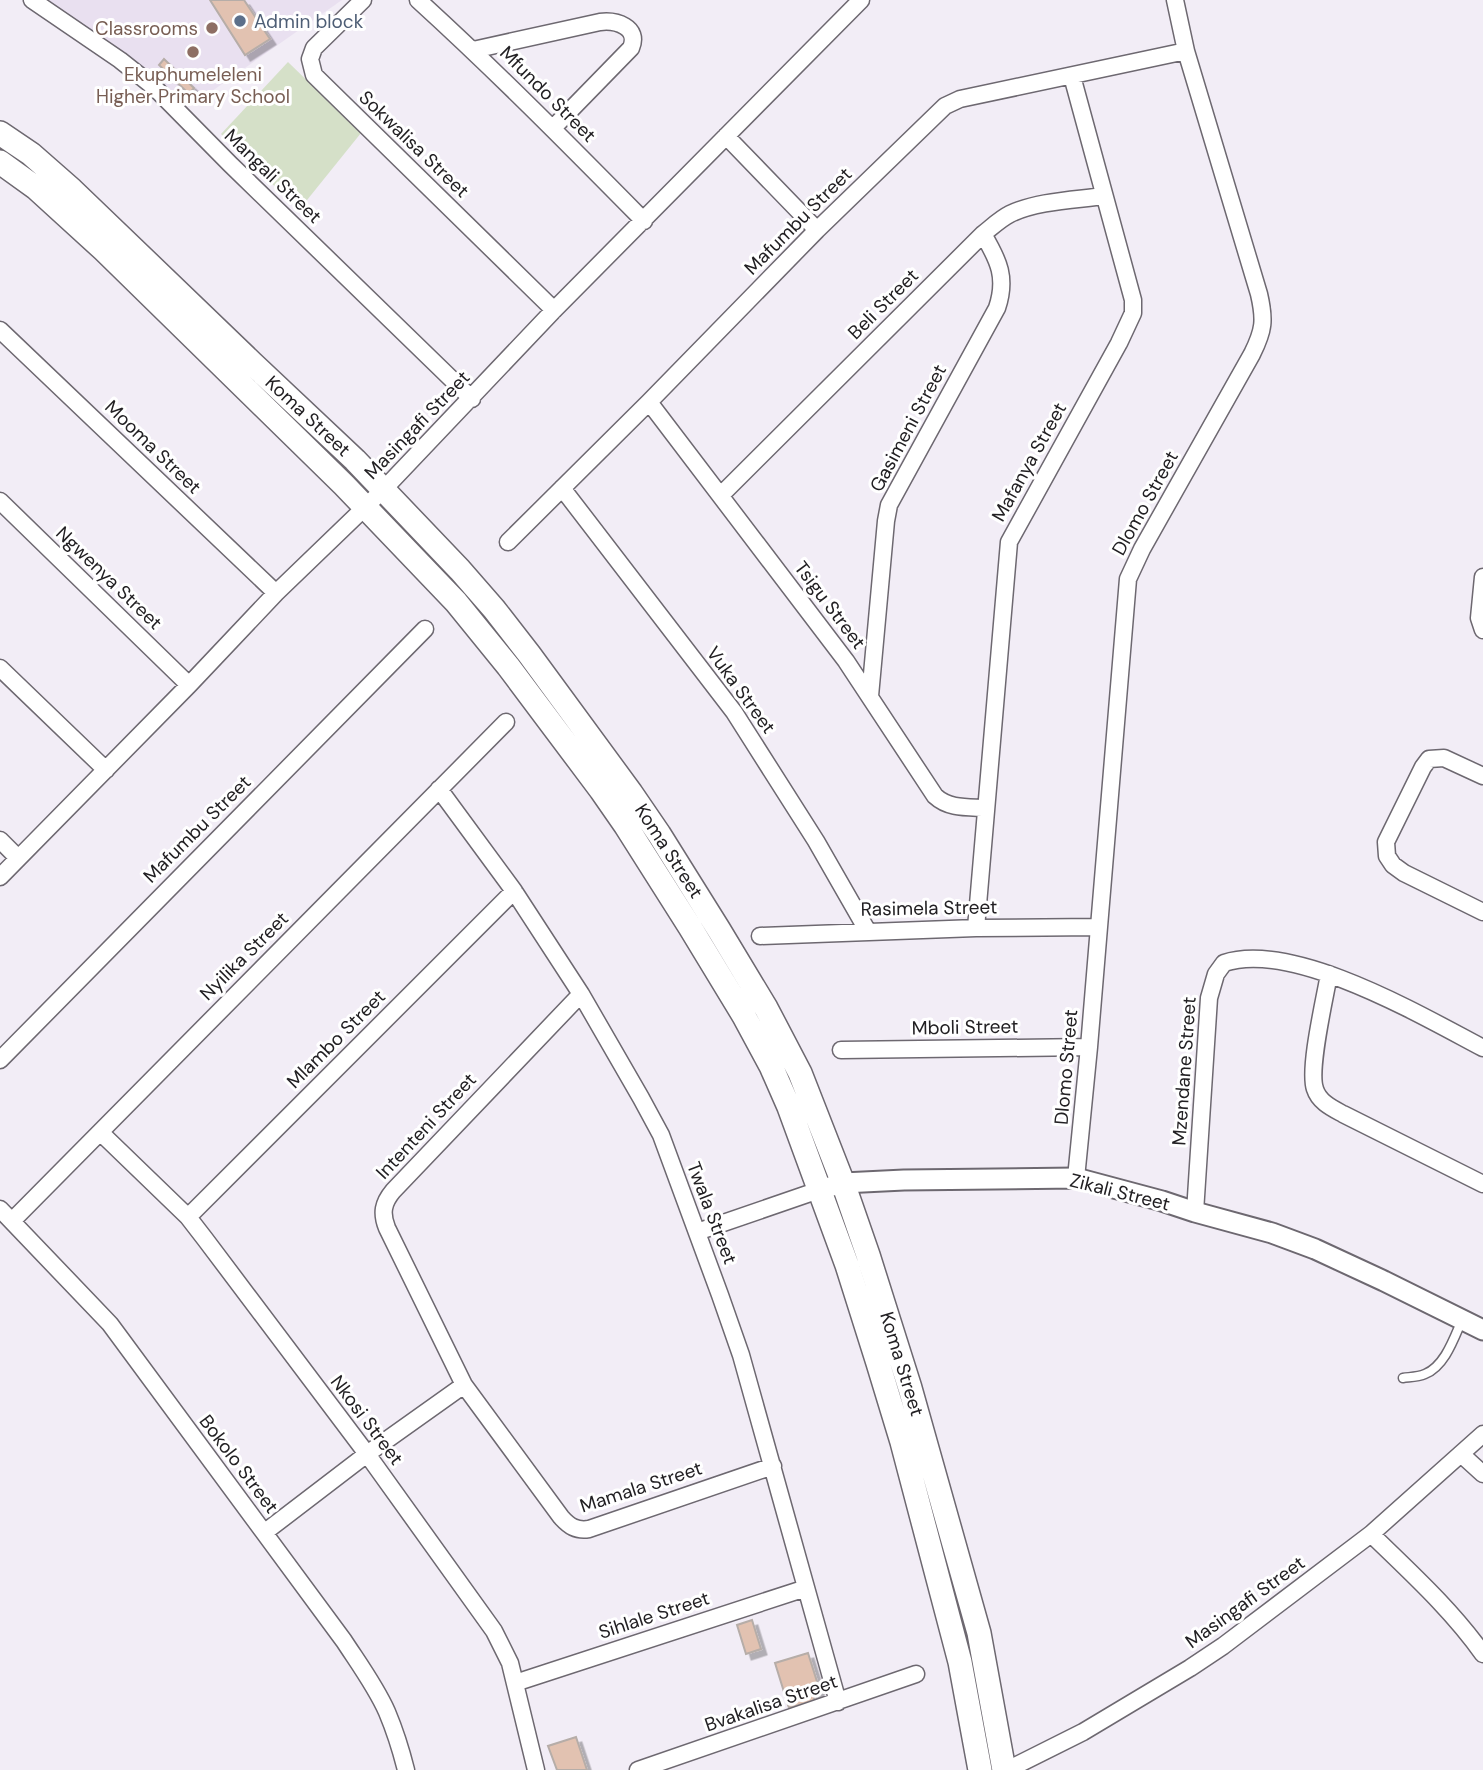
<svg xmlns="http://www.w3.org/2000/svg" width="1483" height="1770" viewBox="0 0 1483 1770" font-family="'DM Sans',sans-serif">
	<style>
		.built { fill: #e9e0f0 }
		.green { fill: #d5e0c8 }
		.building { fill: #e2c2b1; stroke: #b6ada8; stroke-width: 2; filter: url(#shadow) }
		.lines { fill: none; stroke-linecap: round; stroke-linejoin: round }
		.service-casing { stroke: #6d6870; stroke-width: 11 }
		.minor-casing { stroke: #6d6870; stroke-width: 19 }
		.tertiary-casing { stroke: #6d6870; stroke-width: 23 }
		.secondary-casing { stroke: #6d6870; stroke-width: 26 }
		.service { stroke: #fff; stroke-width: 8 }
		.minor { stroke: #fff; stroke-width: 16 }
		.tertiary { stroke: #fff; stroke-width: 19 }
		.secondary { stroke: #fff; stroke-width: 23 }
		.service-dot { fill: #5c6f8a; stroke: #fff; stroke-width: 2.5 }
		.education-dot { fill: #8d6e63; stroke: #fff; stroke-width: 2.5 }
		.labels { text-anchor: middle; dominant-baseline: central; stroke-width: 6; stroke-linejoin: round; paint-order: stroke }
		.service-label { font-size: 19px; fill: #4e5e75; stroke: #fff; text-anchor: start }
		.education-label { font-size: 19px; fill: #785e54; stroke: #fff; text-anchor: end }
		.street-label { font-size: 19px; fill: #222023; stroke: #fff }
	</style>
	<defs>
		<filter id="shadow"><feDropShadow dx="5.5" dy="5.5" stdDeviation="0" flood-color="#0004"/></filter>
	</defs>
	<rect width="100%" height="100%" fill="#f2edf6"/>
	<path class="built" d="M44,0H342L192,105Z"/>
	<path class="green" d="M288,62L361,133L299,210L221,134Z"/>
	<path class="building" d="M210,0H244L270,39L245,55Z
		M164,59L194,88L189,94L159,65Z
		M752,1620L761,1649L746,1654L737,1625Z
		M808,1653L819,1688L813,1701L789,1708L775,1663Z
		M576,1737L587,1770H557L548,1746Z"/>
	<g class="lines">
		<g class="service-casing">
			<path id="service" d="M1403,1378C1410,1377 1418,1377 1425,1374C1445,1366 1454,1338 1462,1320"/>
		</g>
		<g class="minor-casing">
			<path id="minor" d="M32,0L120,60L154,87L230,164L472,399
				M363,0L314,48L310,59L314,75L554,310
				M418,0C496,71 570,146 644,221
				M473,50L600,22C616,20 640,27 631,48L553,128
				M726,136L817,230
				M0,330L276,593
				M649,402L846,661L935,796C949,809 967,807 986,808
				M562,488L734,712L816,841L867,930
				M721,495L983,234C992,227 1000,219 1010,214C1037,201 1075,200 1104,196
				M0,501L189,685
				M508,542L649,402L817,230L945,106L960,99L1186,51
				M1483,577L1479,618L1483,630
				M0,668L106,770
				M870,696L886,521L889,505L997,308C1007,278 999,261 983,234
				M1483,776L1444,758L1429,759L1423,767L1386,842L1387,856L1393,865L1404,873L1483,912
				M439,789L514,891L581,994L641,1098L661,1135L720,1295L741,1355L838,1702
				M0,840L18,858
				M0,877L189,685L276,593L384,489L554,310L861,0
				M976,928L1009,542L1119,343L1133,313V300L1072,76
				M760,936L976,928L1099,927
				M1329,974C1325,998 1308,1069 1315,1089C1319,1102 1332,1108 1343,1114L1483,1184
				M581,994L393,1191C383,1203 381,1213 387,1228L464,1385L561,1517C569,1526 576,1531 589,1529L773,1466
				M841,1050L1089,1047
				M0,1060L425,629
				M100,1132L188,1217L205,1239L367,1454L494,1631L510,1663L536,1770
				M1076,1178L1089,1047L1128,579L1142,549L1252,354C1264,330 1265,320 1259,294L1186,51L1175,0
				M0,1209L110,1324L344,1641C359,1664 376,1687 387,1712C395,1731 401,1750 406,1770
				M1195,1212L1209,998L1216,974L1224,963C1293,940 1422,1016 1483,1048
				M188,1217L514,891
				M12,1221L506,722
				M697,1232L819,1190
				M1461,1454L1483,1474
				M265,1532L367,1454L464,1385
				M1371,1534C1410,1572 1451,1609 1483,1654
				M515,1683L806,1588
				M638,1770L916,1674
				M1007,1770L1083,1732L1190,1668L1223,1646L1371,1534L1483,1434"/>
		</g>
		<g class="tertiary-casing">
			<path id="tertiary" d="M819,1190L843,1183L904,1180L1076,1178L1162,1201L1195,1212L1272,1233L1315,1249L1384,1281L1483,1330"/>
		</g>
		<g class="secondary-casing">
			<path id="secondary" d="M0,133L31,154L72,190L252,363L355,460L460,570L494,609L529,654L631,793L659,834L719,930L766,1008L800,1073L843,1183L868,1255L910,1388L979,1633L1004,1770
				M0,162L36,188L104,250L344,485L456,602L508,666L601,790L626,826L690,927L744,1016L771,1066L789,1107L847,1265L878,1363L902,1442L960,1662L980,1770"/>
		</g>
		<use href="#service" class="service"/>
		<use href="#minor" class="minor"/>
		<use href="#tertiary" class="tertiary"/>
		<use href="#secondary" class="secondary"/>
	</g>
	<circle class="service-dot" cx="240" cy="21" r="7"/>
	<g class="education-dot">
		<circle cx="212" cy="28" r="7"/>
		<circle cx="193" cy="52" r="7"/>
	</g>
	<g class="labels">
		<g class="service-label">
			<text x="254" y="21">Admin block</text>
		</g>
		<g class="education-label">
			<text x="198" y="28">Classrooms</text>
			<text x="193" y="74" text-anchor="middle">Ekuphumeleleni<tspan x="193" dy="22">Higher Primary School</tspan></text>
		</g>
		<g class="street-label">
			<text transform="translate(548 94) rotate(45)">Mfundo Street</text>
			<text transform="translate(414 144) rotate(44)">Sokwalisa Street</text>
			<text transform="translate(273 176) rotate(44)">Mangali Street</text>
			<text transform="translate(798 221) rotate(-45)">Mafumbu Street</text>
			<text transform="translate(883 304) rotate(-45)">Beli Street</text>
			<text transform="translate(308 416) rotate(43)">Koma Street</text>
			<text transform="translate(417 425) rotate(-46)">Masingafi Street</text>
			<text transform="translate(908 428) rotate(-62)">Gasimeni Street</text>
			<text transform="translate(153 447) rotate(44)">Mooma Street</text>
			<text transform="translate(1029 462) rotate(-61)">Mafanya Street</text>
			<text transform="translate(1145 503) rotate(-61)">Dlomo Street</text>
			<text transform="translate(109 578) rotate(44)">Ngwenya Street</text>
			<text transform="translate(830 605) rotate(53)">Tsigu Street</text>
			<text transform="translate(741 690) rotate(54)">Vuka Street</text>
			<text transform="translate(197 829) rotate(-45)">Mafumbu Street</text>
			<text transform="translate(669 851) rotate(57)">Koma Street</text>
			<text transform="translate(929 908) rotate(-1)">Rasimela Street</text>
			<text transform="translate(244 956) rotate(-45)">Nyilika Street</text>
			<text transform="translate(965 1027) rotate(-1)">Mboli Street</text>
			<text transform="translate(336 1039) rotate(-45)">Mlambo Street</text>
			<text transform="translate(1066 1067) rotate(-85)">Dlomo Street</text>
			<text transform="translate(1184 1071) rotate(-86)">Mzendane Street</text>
			<text transform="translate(426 1126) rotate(-47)">Intenteni Street</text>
			<text transform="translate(1120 1192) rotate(14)">Zikali Street</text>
			<text transform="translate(712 1213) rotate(69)">Twala Street</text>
			<text transform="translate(902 1364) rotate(73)">Koma Street</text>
			<text transform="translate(367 1420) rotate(53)">Nkosi Street</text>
			<text transform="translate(239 1464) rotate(53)">Bokolo Street</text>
			<text transform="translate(641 1487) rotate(-18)">Mamala Street</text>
			<text transform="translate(1245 1602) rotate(-36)">Masingafi Street</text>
			<text transform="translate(654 1615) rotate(-18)">Sihlale Street</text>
			<text transform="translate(771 1703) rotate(-19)">Bvakalisa Street</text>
		</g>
	</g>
</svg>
